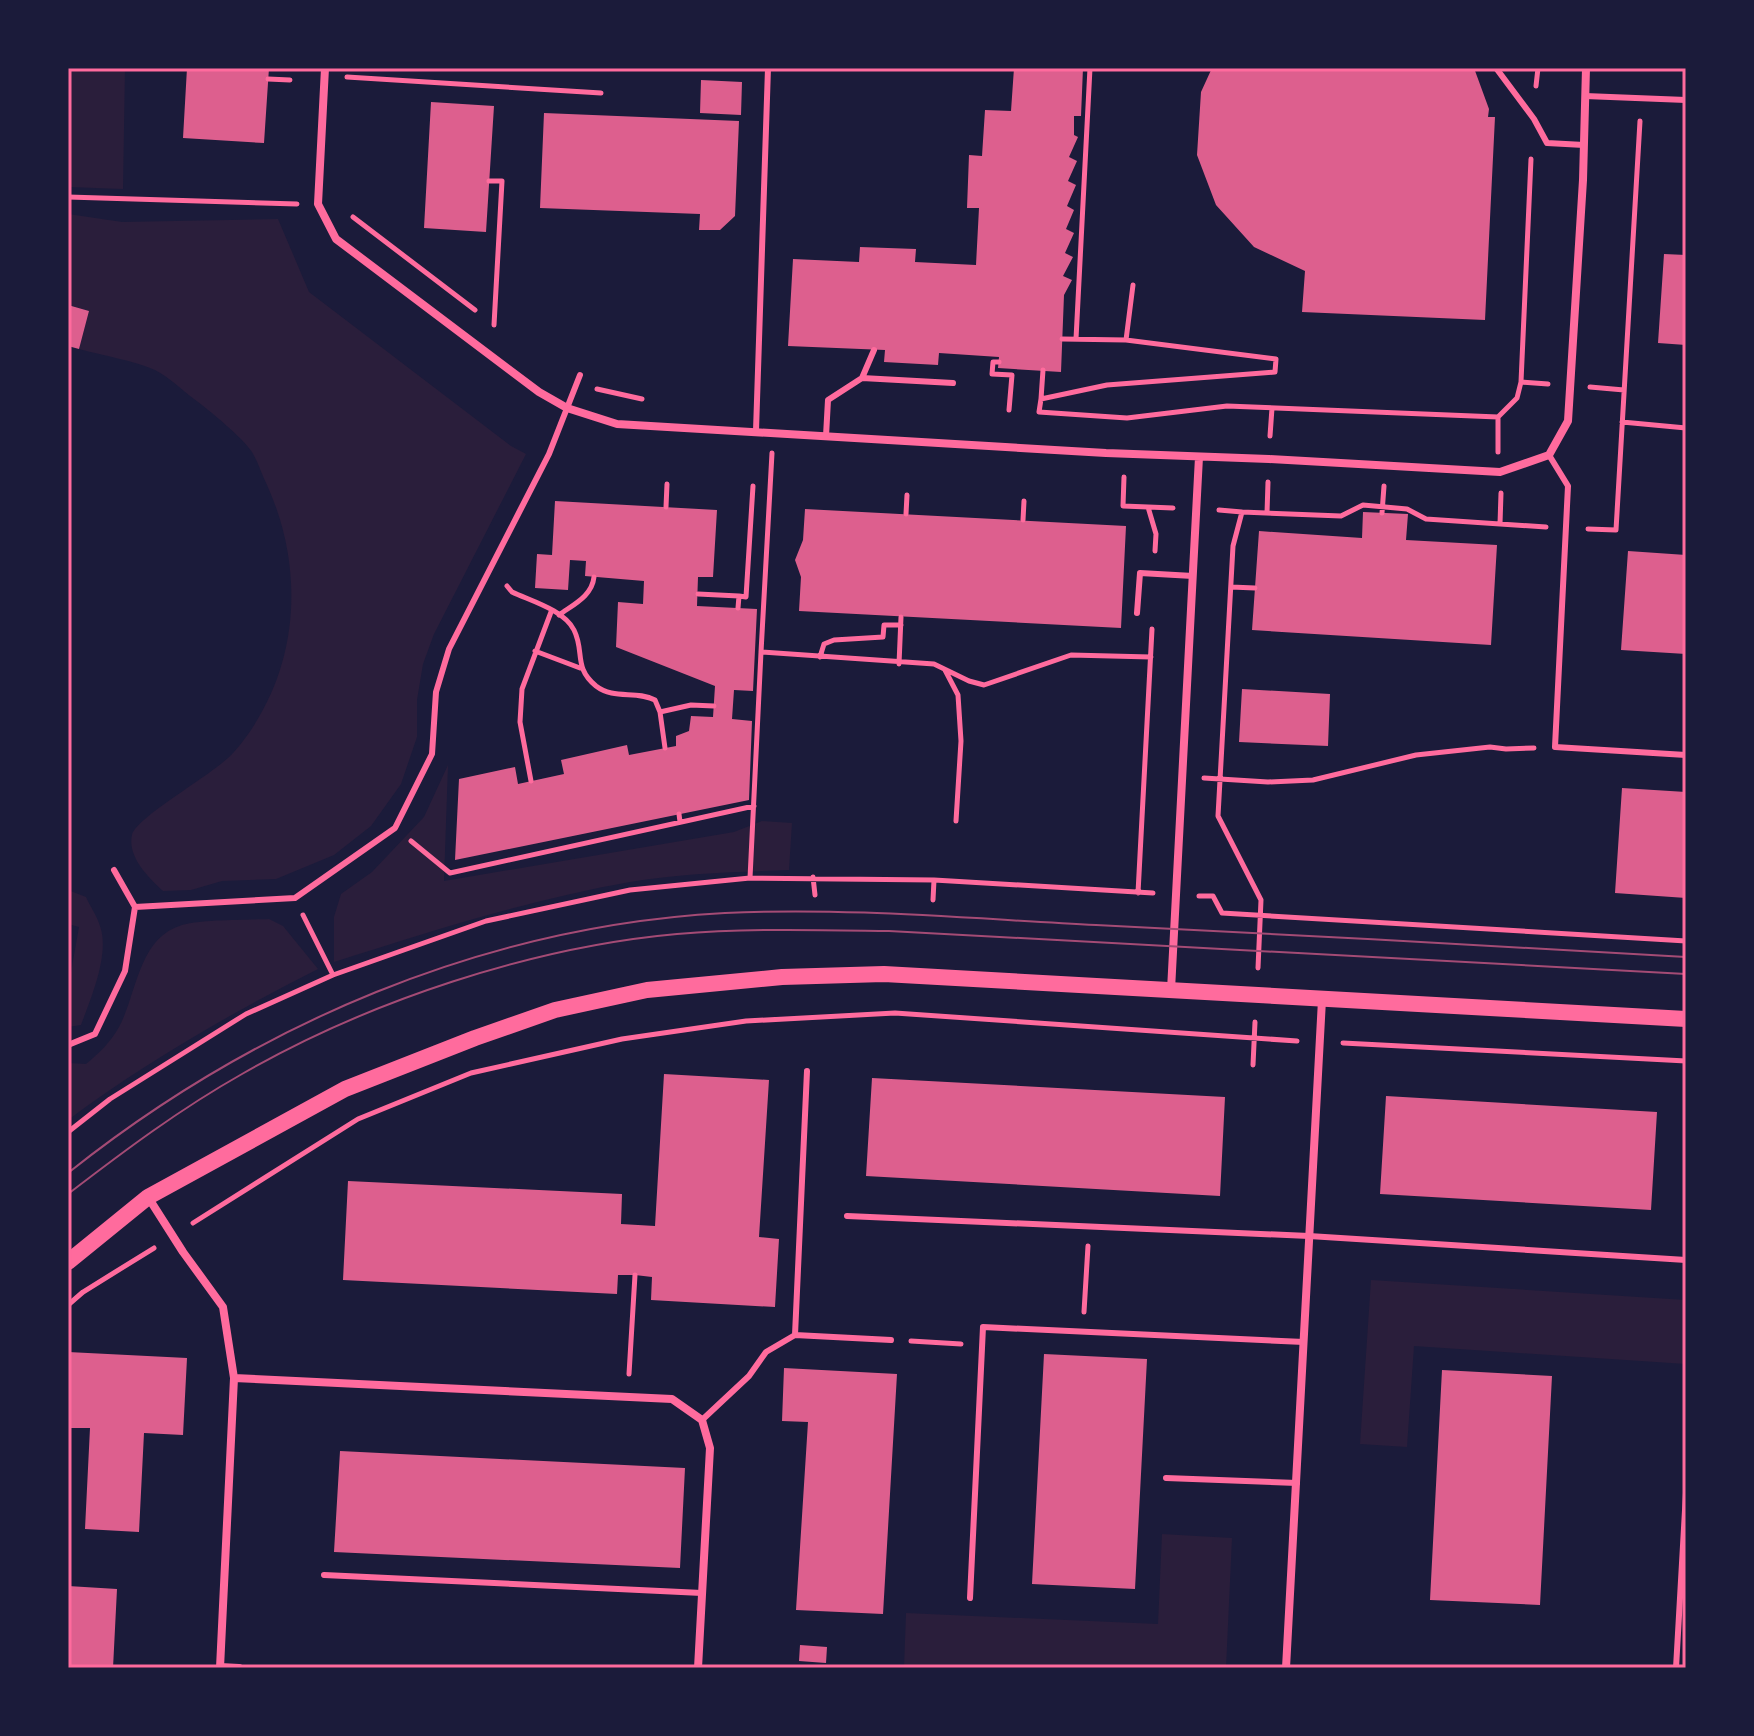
<svg xmlns="http://www.w3.org/2000/svg" width="1754" height="1736" viewBox="0 0 1754 1736" font-family="Quicksand,sans-serif">
	<style>
		.green { fill: #2a1e3b }
		.building { fill: #dd5f8e }
		.lines { fill: none; stroke-linecap: round; stroke-linejoin: round }
		.path { stroke: #ff6b9d; stroke-width: 5 }
		.service { stroke: #ff6b9d; stroke-width: 6 }
		.minor { stroke: #ff6b9d; stroke-width: 8 }
		.secondary { stroke: #ff6b9d; stroke-width: 16 }
		.tram { stroke: #a44b75; stroke-width: 2 }
		.neatline { fill: none; stroke: #ff6b9d; stroke-width: 3 }
	</style>
	<rect width="100%" height="100%" fill="#1b1b3a"/>
	<path class="green" d="M68,68H125L123,189L68,187Z
		M68,214L122,222L278,219L309,292L511,446L526,454L434,634L423,664L417,700V737L401,784L371,826L334,855L276,879L222,881L191,890L163,891C149,878 127,857 132,835C137,816 215,774 234,752C299,677 307,573 267,485C262,475 258,462 252,452C243,438 209,410 194,399C182,390 169,377 155,370C132,360 104,356 79,349L89,311L68,305Z
		M448,765L444,881L734,832L762,821L792,823L789,870C736,872 681,873 630,882C528,900 431,931 334,962V917L341,894L372,872L424,817Z
		M68,890L86,897C90,906 97,916 100,926C110,954 91,998 81,1025L68,1027V989L79,927L68,924Z
		M269,919L283,926L318,969C231,1013 146,1062 68,1120V1063L86,1064C99,1053 110,1043 119,1027C137,994 138,938 182,925C201,919 247,920 269,919Z
		M1371,1280L1686,1300V1364L1414,1346L1407,1447L1360,1444Z
		M1162,1534L1232,1538L1226,1668H904L906,1613L1158,1624Z"/>
	<path class="building" d="M187,68H269L264,143L183,138Z
		M1014,68H1083L1081,116H1074V135L1078,137L1069,157L1077,161L1068,181L1076,185L1067,206L1074,210L1066,229L1074,233L1065,253L1073,257L1063,276L1072,280L1064,295L1061,372L998,368L999,357L939,353L938,365L884,362L885,350L788,346L793,259L859,262L860,247L916,249L915,262L976,265L979,208H967L969,155L982,156L985,110L1011,111Z
		M1212,68H1474L1489,109L1488,117H1495L1485,320L1302,312L1305,271L1254,247L1216,205L1197,155L1201,92Z
		M701,80L742,82L741,115L700,113Z
		M431,102L494,106L486,232L424,228Z
		M544,113L739,121L735,216L720,230H699L700,214L540,208Z
		M1664,254L1686,255V345L1658,343Z
		M68,305L89,311L79,349L68,346Z
		M555,501L717,510L713,577H698L697,606L757,609L753,691L734,690L732,719L752,721L749,800L455,860L459,779L515,767L518,784L564,774L561,760L627,745L629,755L676,746V736L689,731L691,716L713,717L715,686L616,647L618,602L643,604L644,581L585,576L586,561L570,560L568,590L535,588L537,554L552,555Z
		M805,509L1126,526L1121,628L799,611L801,577L795,560L803,540Z
		M1363,512L1408,514L1406,540L1497,545L1491,645L1252,630L1259,531L1362,538Z
		M1628,551L1686,555V654L1621,650Z
		M1242,689L1330,694L1328,746L1239,742Z
		M1622,788L1686,792V898L1615,893Z
		M664,1074L769,1080L759,1237L779,1239L775,1307L651,1300L652,1277L635,1275H618L617,1294L343,1280L348,1181L622,1194L621,1224L655,1226Z
		M872,1078L1225,1097L1220,1196L866,1176Z
		M1386,1096L1657,1112L1651,1210L1380,1194Z
		M68,1352L187,1358L183,1435L144,1433L139,1532L85,1529L90,1428H68Z
		M1044,1354L1147,1359L1135,1589L1032,1584Z
		M784,1368L897,1374L883,1614L796,1610L808,1422L782,1421Z
		M1442,1370L1552,1376L1540,1605L1430,1600Z
		M340,1451L685,1468L680,1568L334,1552Z
		M68,1586L117,1589L113,1668H68Z
		M800,1645L827,1647L826,1663L799,1661Z"/>
	<g class="lines">
		<path class="path" d="M347,77L601,93
			M268,79L290,80
			M1536,86L1538,68
			M489,181H502L494,325
			M68,197L297,204
			M353,217L475,310
			M1062,339L1126,340L1276,359L1275,372L1107,385L1041,399L1039,412L1127,418L1227,406L1498,417V452
			M1076,339L1090,68
			M1126,340L1133,285
			M999,362H993L992,374L1012,375L1009,410
			M1521,382L1531,159
			M1590,387L1624,390
			M597,389L642,399
			M1041,399L1043,370
			M1498,417L1517,398L1521,382L1548,384
			M1622,422L1686,428
			M1270,436L1272,408
			M772,453L761,652L934,664L969,681L984,685L1071,655L1151,657
			M1124,477L1123,506L1148,507
			M666,507L667,484
			M1219,510L1242,512
			M1267,513L1268,482
			M1382,513L1384,486
			M906,514L907,495
			M1023,520L1024,501
			M1500,524L1501,493
			M1588,529L1616,530L1640,121
			M1155,551L1156,534L1148,507L1173,508
			M507,586L512,592C531,601 564,610 574,630C585,652 573,667 596,686C614,700 636,690 655,700L660,712L665,748
			M1231,587L1255,588
			M698,594L739,596
			M738,608L739,596L746,597L753,486
			M559,615C574,604 592,596 594,577
			M535,651L580,668
			M820,657L824,644L834,640L883,637L884,625H901
			M899,664L901,617
			M945,670L958,695L961,741L956,821
			M660,712L691,705L714,706
			M1204,778L1268,782L1313,780L1416,755L1490,747L1506,749L1534,748
			M531,781L520,722L522,689L551,612
			M679,814L680,822
			M411,841L450,873L754,806
			M813,877L815,895
			M750,878L761,652
			M1138,893L1152,629
			M1199,896H1213L1222,913L1686,941
			M933,900L934,880
			M303,915L333,975
			M1258,968L1261,900L1218,816L1233,546L1242,512L1341,516L1363,505L1407,509L1426,519L1546,527
			M1343,1043L1686,1061
			M1253,1065L1255,1022
			M68,1132L110,1099L246,1014L333,975L486,921L630,890L750,878L934,880L1153,893
			M193,1223L358,1119L471,1073L622,1039L746,1021L895,1013L1297,1041
			M68,1305L83,1292L154,1248
			M1084,1312L1088,1246
			M911,1341L961,1344
			M629,1374L635,1275"/>
		<path class="service" d="M1496,68L1534,119L1547,143L1584,145
			M1585,96L1686,100
			M862,378L874,350
			M756,431L768,68
			M826,436L828,400L862,378L953,383
			M1549,455L1568,486L1555,747L1686,755
			M1137,613L1140,573L1193,576
			M114,870L135,907
			M68,1045L95,1034L125,971L135,907L295,898L395,828L432,754L436,692L449,649L549,454L580,375
			M847,1216L1309,1236L1686,1260
			M795,1335L891,1340
			M702,1420L749,1376L766,1352L795,1335L807,1071
			M1166,1478L1297,1483
			M324,1575L702,1593
			M970,1598L983,1327L1304,1342
			M1676,1668L1686,1493"/>
		<path class="minor" d="M325,68L318,204L336,239L539,392L567,408L617,424L1106,453L1269,459L1500,472L1549,455L1568,421L1583,180L1586,68
			M1171,990L1199,457
			M148,1197L183,1252L223,1307L234,1378L220,1668
			M234,1378L672,1399L702,1420L710,1448L698,1668
			M220,1667L239,1668
			M1286,1668L1322,1000"/>
		<path class="secondary" d="M68,1262L148,1197L345,1089L475,1038L555,1010L647,990L782,977L884,974L1686,1019"/>
		<path class="tram" d="M68,1173C255,1024 484,926 725,913C848,907 973,919 1096,925C1293,934 1489,946 1686,957
			M68,1194C124,1151 180,1109 242,1074C369,1001 532,947 677,934C748,928 818,930 889,931L1686,974"/>
	</g>
	<rect width="1754" height="1736" fill="none" stroke="#1b1b3a" stroke-width="140"/>
	<rect x="70" y="70" width="1614" height="1596" class="neatline"/>
</svg>
